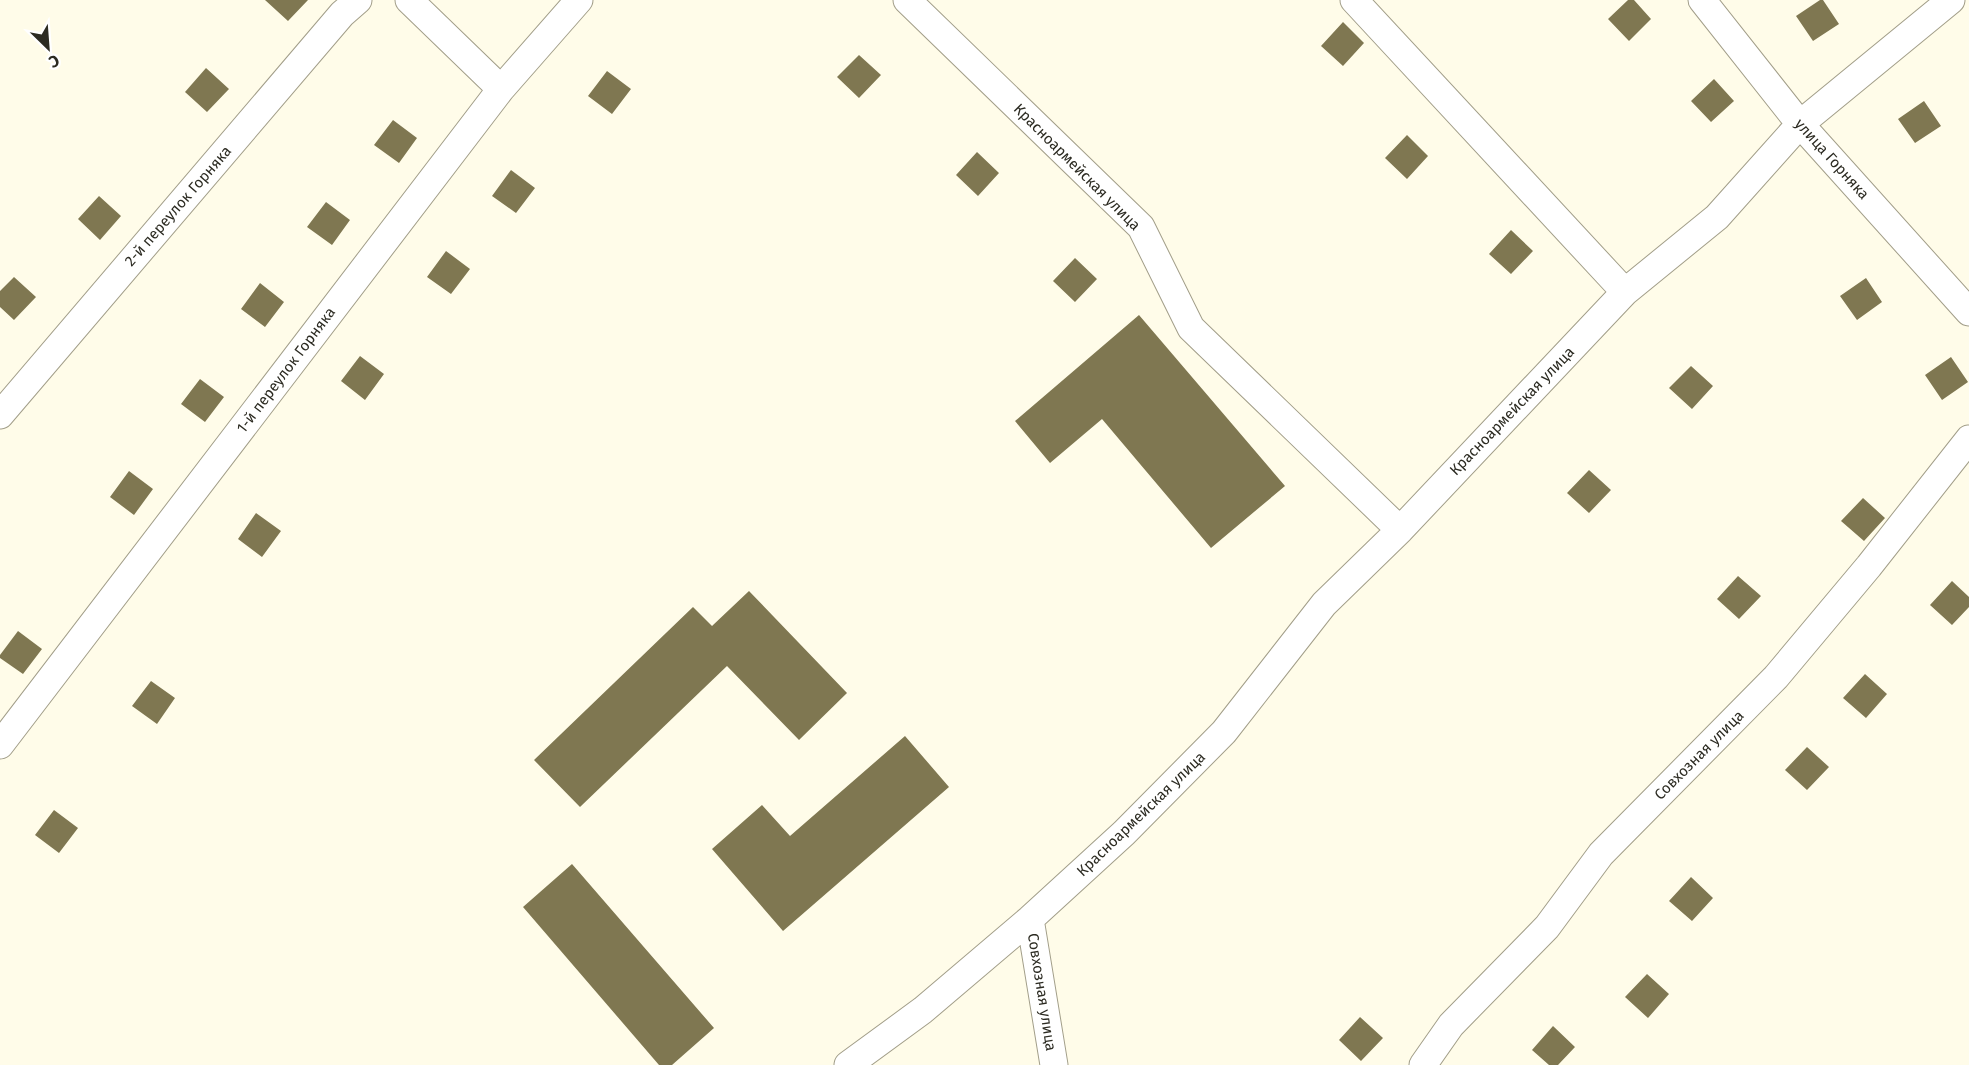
<svg xmlns="http://www.w3.org/2000/svg" width="1969" height="1065" viewBox="0 0 1969 1065" font-family="'Fira Sans',sans-serif">
	<style>
		.building { fill: #7f7751 }
		.lines { fill: none; stroke-linecap: round; stroke-linejoin: round }
		.street-casing { stroke: #a29e89; stroke-width: 29 }
		.street { stroke: #fff; stroke-width: 27 }
		.labels { text-anchor: middle; dominant-baseline: central; stroke-width: 6; stroke-linejoin: round; paint-order: stroke }
		.street-label { font-size: 15px; fill: #2c2b22; stroke: #fff }
	</style>
	<rect width="100%" height="100%" fill="#fffce9"/>
	<path class="building" d="M265,0H308L288,21Z
		M1628,0H1634L1651,19L1629,41L1608,19Z
		M1820,0H1823L1839,24L1813,41L1796,16Z
		M1343,22L1364,43L1343,66L1321,46Z
		M859,55L881,75L859,98L837,77Z
		M206,68L229,89L207,112L185,92Z
		M607,71L631,89L612,114L588,96Z
		M1714,79L1734,101L1711,122L1691,101Z
		M1924,101L1941,126L1915,143L1898,119Z
		M393,120L417,138L399,163L374,145Z
		M1407,135L1428,156L1407,179L1385,158Z
		M977,152L999,173L978,196L956,175Z
		M511,170L535,188L516,213L492,196Z
		M99,196L121,216L100,240L78,219Z
		M326,202L350,220L332,245L307,227Z
		M1511,230L1533,251L1511,274L1489,254Z
		M446,251L470,269L451,294L427,277Z
		M1075,258L1097,279L1075,302L1053,281Z
		M14,277L36,297L14,320L0,307V291Z
		M1866,278L1882,302L1857,320L1840,296Z
		M260,283L284,302L265,327L241,309Z
		M1139,315L1285,486L1211,548L1102,419L1050,463L1015,421Z
		M360,356L384,374L365,400L341,381Z
		M1951,357L1968,382L1942,400L1925,375Z
		M1691,366L1713,386L1692,409L1669,388Z
		M200,379L224,397L205,422L181,404Z
		M1589,470L1611,490L1589,513L1567,493Z
		M129,471L153,489L134,515L110,497Z
		M1863,498L1885,518L1864,541L1841,521Z
		M256,513L281,531L262,557L238,539Z
		M1738,576L1761,596L1739,619L1717,599Z
		M1952,581L1969,597V607L1952,625L1930,605Z
		M749,591L847,693L799,740L727,666L580,807L534,760L693,607L712,626Z
		M18,631L42,649L23,674L0,658V655Z
		M1865,674L1887,694L1866,718L1843,698Z
		M151,681L175,698L157,724L132,706Z
		M905,736L949,787L783,931L712,849L762,805L790,836Z
		M1807,747L1829,767L1807,790L1785,770Z
		M54,810L78,828L59,853L35,835Z
		M572,864L714,1028L672,1065H659L523,907Z
		M1691,877L1713,898L1692,921L1669,901Z
		M1647,974L1669,994L1648,1018L1625,997Z
		M1360,1017L1383,1038L1361,1061L1339,1040Z
		M1553,1026L1575,1047L1558,1065H1549L1532,1050Z"/>
	<g class="lines">
		<g class="street-casing">
			<path id="street" d="M409,0L501,89
				M907,0L1141,227L1191,328L1400,530
				M1354,0L1625,292
				M1702,0L1800,124L1969,312
				M0,415L342,14L358,0
				M0,745L501,89L579,0
				M1030,919L1054,1065
				M848,1065L923,1010L1030,919L1124,833L1224,732L1324,604L1400,530L1625,292L1717,217L1800,124L1951,0
				M1423,1065L1451,1025L1547,927L1601,854L1776,677L1869,566L1969,439"/>
		</g>
		<use href="#street" class="street"/>
	</g>
	<g class="labels">
		<g class="street-label">
			<text transform="translate(1832 159) rotate(48)">улица Горняка</text>
			<text transform="translate(1077 167) rotate(45)">Красноармейская улица</text>
			<text transform="translate(178 206) rotate(-49)">2-й переулок Горняка</text>
			<text transform="translate(286 370) rotate(-53)">1-й переулок Горняка</text>
			<text transform="translate(1512 411) rotate(-46)">Красноармейская улица</text>
			<text transform="translate(1699 755) rotate(-45)">Совхозная улица</text>
			<text transform="translate(1141 814) rotate(-44)">Красноармейская улица</text>
			<text transform="translate(1042 992) rotate(81)">Совхозная улица</text>
		</g>
	</g>
	<g transform="translate(48 48) rotate(155)" stroke="#ffffff" stroke-width="4.5" paint-order="stroke">
	<path d="M0-4.5L10 22L0 15L-10 22Z" fill="#2c2b22"/>
	<text y="-9" font-size="16" font-weight="bold" text-anchor="middle" fill="#2c2b22">С</text>
	</g>
</svg>
